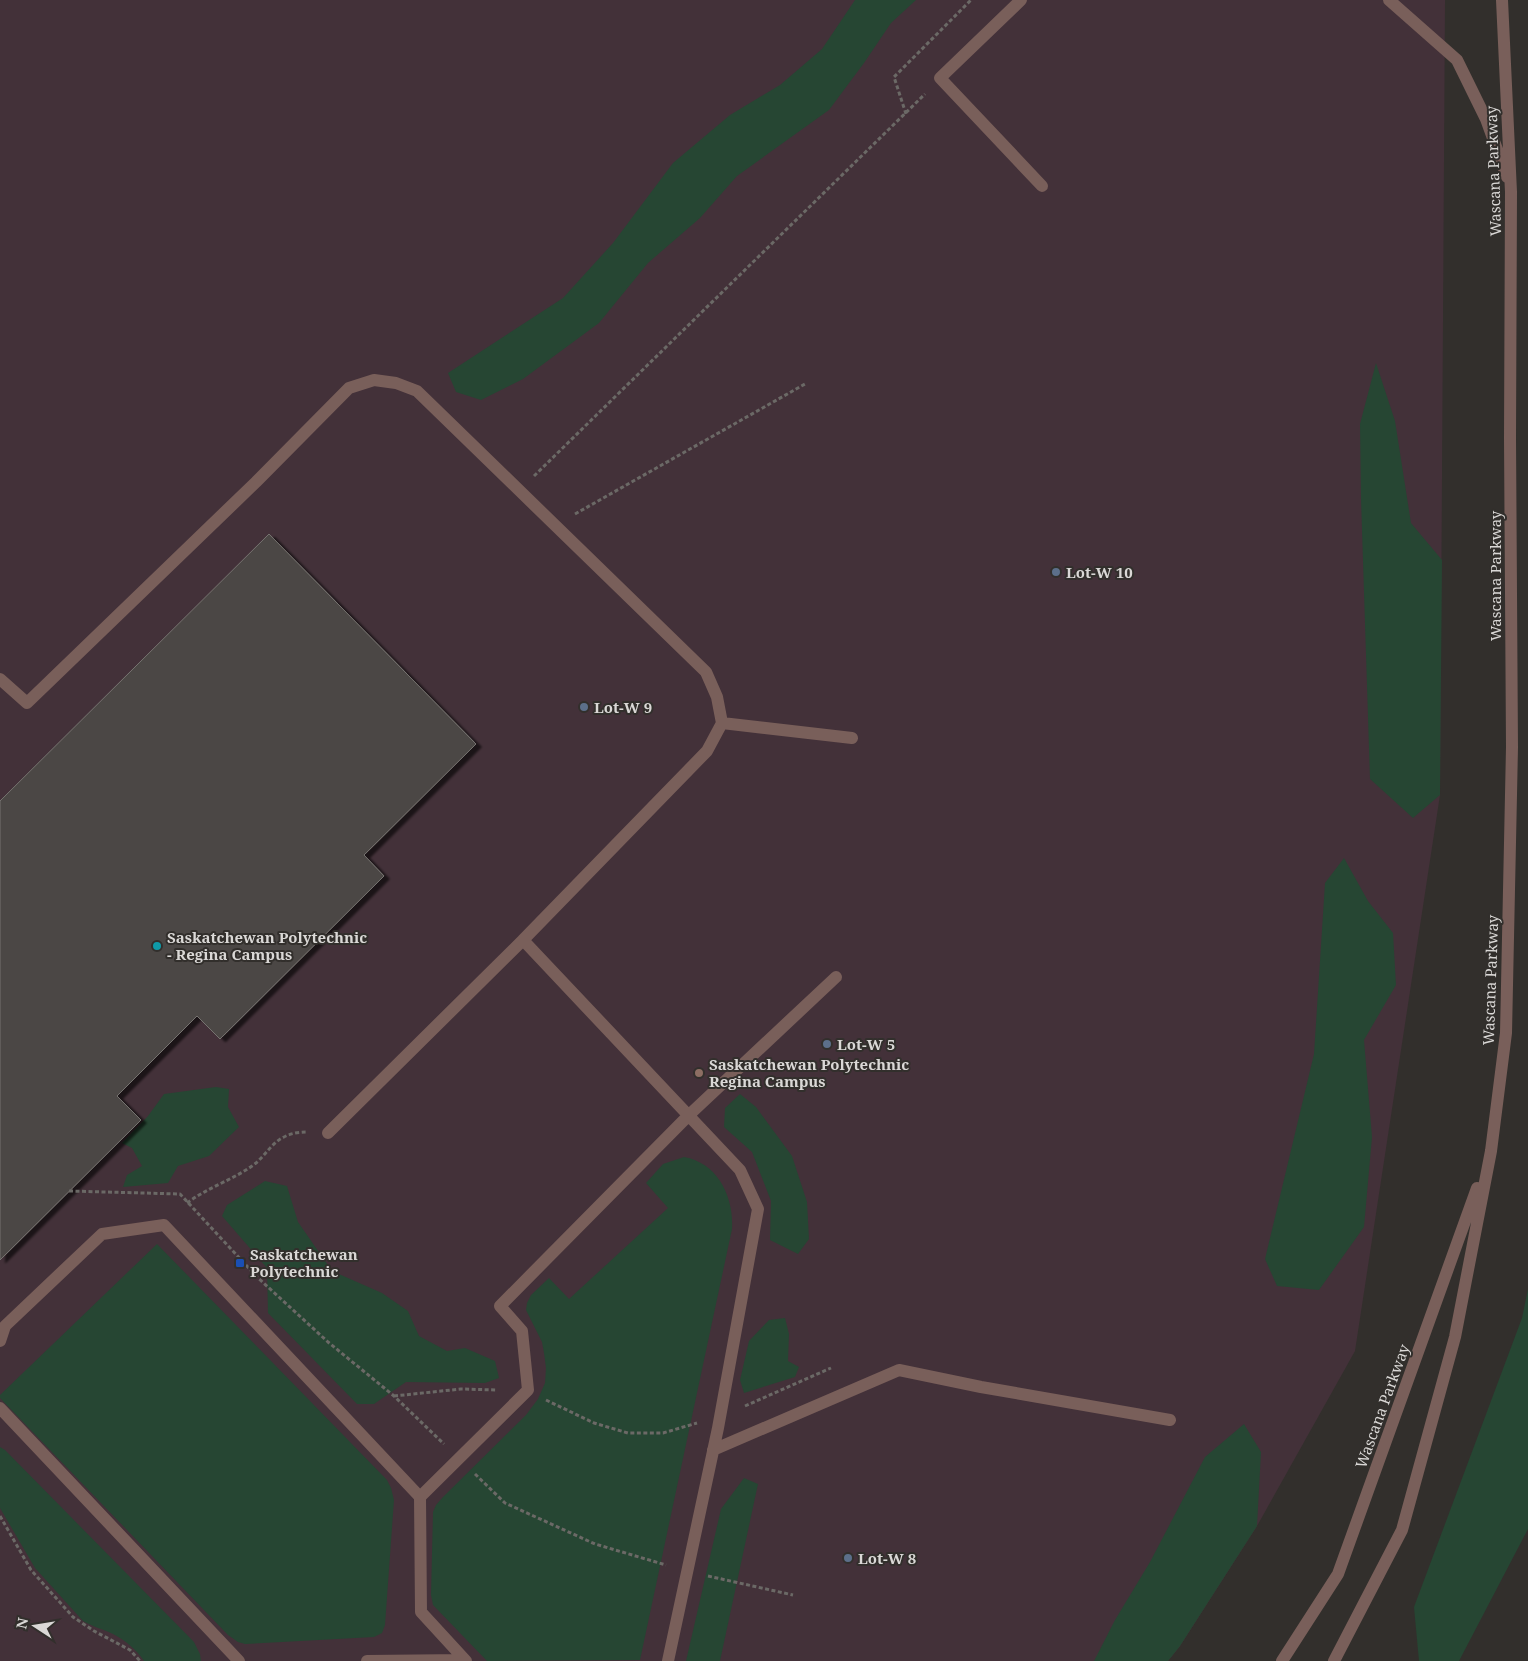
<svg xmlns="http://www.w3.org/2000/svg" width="1528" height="1661" viewBox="0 0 1528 1661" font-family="'Noto Serif',serif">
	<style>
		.education { fill: #433139 }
		.green { fill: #264633 }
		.building { fill: #4b4744; stroke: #767370; filter: url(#shadow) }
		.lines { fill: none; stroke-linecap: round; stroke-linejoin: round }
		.path { stroke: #6b6966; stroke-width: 3; stroke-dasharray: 4 2.5; stroke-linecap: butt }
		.minor { stroke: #795f5a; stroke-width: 12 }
		.service-dot { fill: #5c6f8a; stroke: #322f2c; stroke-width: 2 }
		.culture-dot { fill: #0f9aa8; stroke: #322f2c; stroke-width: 2 }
		.education-dot { fill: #8d6e63; stroke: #322f2c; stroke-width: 2 }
		.transit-dot { fill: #1a4fb4; stroke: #322f2c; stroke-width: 2 }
		.labels { text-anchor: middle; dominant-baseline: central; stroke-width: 4; stroke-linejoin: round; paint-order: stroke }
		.street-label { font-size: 15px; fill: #dad8d6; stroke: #322f2c }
		.poi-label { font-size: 15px; font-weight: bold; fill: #dad8d6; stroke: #322f2c; text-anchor: start }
	</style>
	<defs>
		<filter id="shadow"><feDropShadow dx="5.5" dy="3" stdDeviation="1" flood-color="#0009"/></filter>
	</defs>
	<rect width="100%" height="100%" fill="#322f2c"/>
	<path class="education" d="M0,0H1445L1440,795L1355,1351L1257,1526L1180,1646L1168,1661H0Z"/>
	<path class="green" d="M855,0H916L891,23L864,63L829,110L737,176L700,218L648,263L599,323L523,379L481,400L456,392L448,373L563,298L613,243L673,163L730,115L780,85L822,49Z
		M1376,363L1395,421L1411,523L1442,560L1440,795L1413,818L1370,779L1361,499L1360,424Z
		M1344,858L1368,901L1393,933L1396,985L1364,1040L1372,1137L1364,1227L1319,1290L1277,1286L1265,1259L1314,1054L1325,883Z
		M216,1087L229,1089L228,1107L239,1127L209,1156L178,1166L168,1183L123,1187L127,1175L142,1166L132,1148L122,1143L148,1116L164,1094Z
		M740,1094L756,1107L792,1156L807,1202L809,1239L798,1254L770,1240L771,1201L752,1152L724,1127L725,1108Z
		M684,1157C718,1163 734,1197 732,1229L640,1660L487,1661L433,1605L431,1595L433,1512L436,1505L443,1497L526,1415L538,1399L545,1383L546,1368L544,1353L542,1342L526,1310L527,1303L531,1295L549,1278L569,1299L668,1208L646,1183L663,1164Z
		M265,1181L287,1186L298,1222L332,1271L382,1293L408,1311L419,1336L447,1351L465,1348L495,1361L499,1378L485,1383L406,1382L374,1404H357L268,1313L267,1268L222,1216L227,1205Z
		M157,1244L387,1480L391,1488L394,1500L385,1625L382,1633L374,1637L245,1644L238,1642L228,1635L0,1398V1395Z
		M1528,1289V1529L1459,1661H1419L1414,1607L1522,1318Z
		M785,1318L789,1334L788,1361L799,1367L795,1377L744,1393L740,1380L749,1341L769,1320Z
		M1244,1424L1261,1452L1257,1526L1180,1646L1168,1661H1094L1115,1620L1150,1562L1205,1457Z
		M0,1447L5,1450L194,1642L200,1654L201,1661H144C137,1650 125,1640 113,1634C103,1629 93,1627 83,1621L35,1568L0,1508Z
		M744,1478L758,1484L720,1661H686L721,1509Z"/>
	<path class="building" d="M269,534L476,744L364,855L384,876L220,1039L197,1016L117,1096L141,1120L0,1260V801Z"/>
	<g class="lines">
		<path class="path" d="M906,114L894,77L971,0
			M534,476L925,94
			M575,514L805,384
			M69,1191L180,1194L257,1277L328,1342L394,1396L444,1444
			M187,1203C207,1188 232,1180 252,1166C264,1158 271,1143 284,1137C291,1133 300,1132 307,1132
			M394,1396L461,1389L497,1390
			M546,1400L594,1423L628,1433H663L697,1423
			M745,1406L831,1368
			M475,1474L505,1503L595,1544L666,1565
			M0,1516L31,1570L73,1617L94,1631L130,1650L140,1661
			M708,1576L793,1595"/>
		<path class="minor" d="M1021,0L940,78L1042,186
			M1389,0L1457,60L1486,119L1507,177
			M0,679L27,703L256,482L349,388L374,380L396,383L417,391L706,672L717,697L722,723L707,751L523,940L740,1170L758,1209L718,1428L668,1661
			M722,723L852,738
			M328,1133L523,940
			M0,1341L5,1326L102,1234L164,1225L420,1497L421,1612L466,1661
			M0,1408L239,1661
			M713,1450L899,1370L981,1387L1170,1420
			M420,1497L528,1390L522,1331L500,1306L689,1115L836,977
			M367,1661L465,1660
			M1282,1661L1338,1574L1477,1188
			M1334,1661L1402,1530L1455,1337L1491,1151L1506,1033L1512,747L1510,438L1511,192L1502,0"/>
	</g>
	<g class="service-dot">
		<circle cx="1056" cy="572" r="5"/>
		<circle cx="584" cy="707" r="5"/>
		<circle cx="827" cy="1044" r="5"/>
		<circle cx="848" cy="1558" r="5"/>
	</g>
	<circle class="culture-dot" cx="157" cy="946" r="5"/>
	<circle class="education-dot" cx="699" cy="1073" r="5"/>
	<rect class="transit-dot" x="235" y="1258" width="10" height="10" rx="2.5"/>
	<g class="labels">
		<g class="street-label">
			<text transform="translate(1493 171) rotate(-92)">Wascana Parkway</text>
			<text transform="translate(1495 576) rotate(-90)">Wascana Parkway</text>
			<text transform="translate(1490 980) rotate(-88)">Wascana Parkway</text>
			<text transform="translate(1382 1406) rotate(-70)">Wascana Parkway</text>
		</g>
		<g class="poi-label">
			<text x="1066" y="572">Lot-W 10</text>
			<text x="594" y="707">Lot-W 9</text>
			<text x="167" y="937">Saskatchewan Polytechnic<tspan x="167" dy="17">- Regina Campus</tspan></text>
			<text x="837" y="1044">Lot-W 5</text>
			<text x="709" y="1064">Saskatchewan Polytechnic<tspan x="709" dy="17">Regina Campus</tspan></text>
			<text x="250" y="1254">Saskatchewan<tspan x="250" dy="17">Polytechnic</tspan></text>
			<text x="858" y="1558">Lot-W 8</text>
		</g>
	</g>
	<g transform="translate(35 1626) rotate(282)" stroke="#322f2c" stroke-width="4" paint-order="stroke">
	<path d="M0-4L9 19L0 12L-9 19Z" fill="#dad8d6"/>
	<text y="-8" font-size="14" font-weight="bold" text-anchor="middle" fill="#dad8d6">N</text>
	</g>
</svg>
